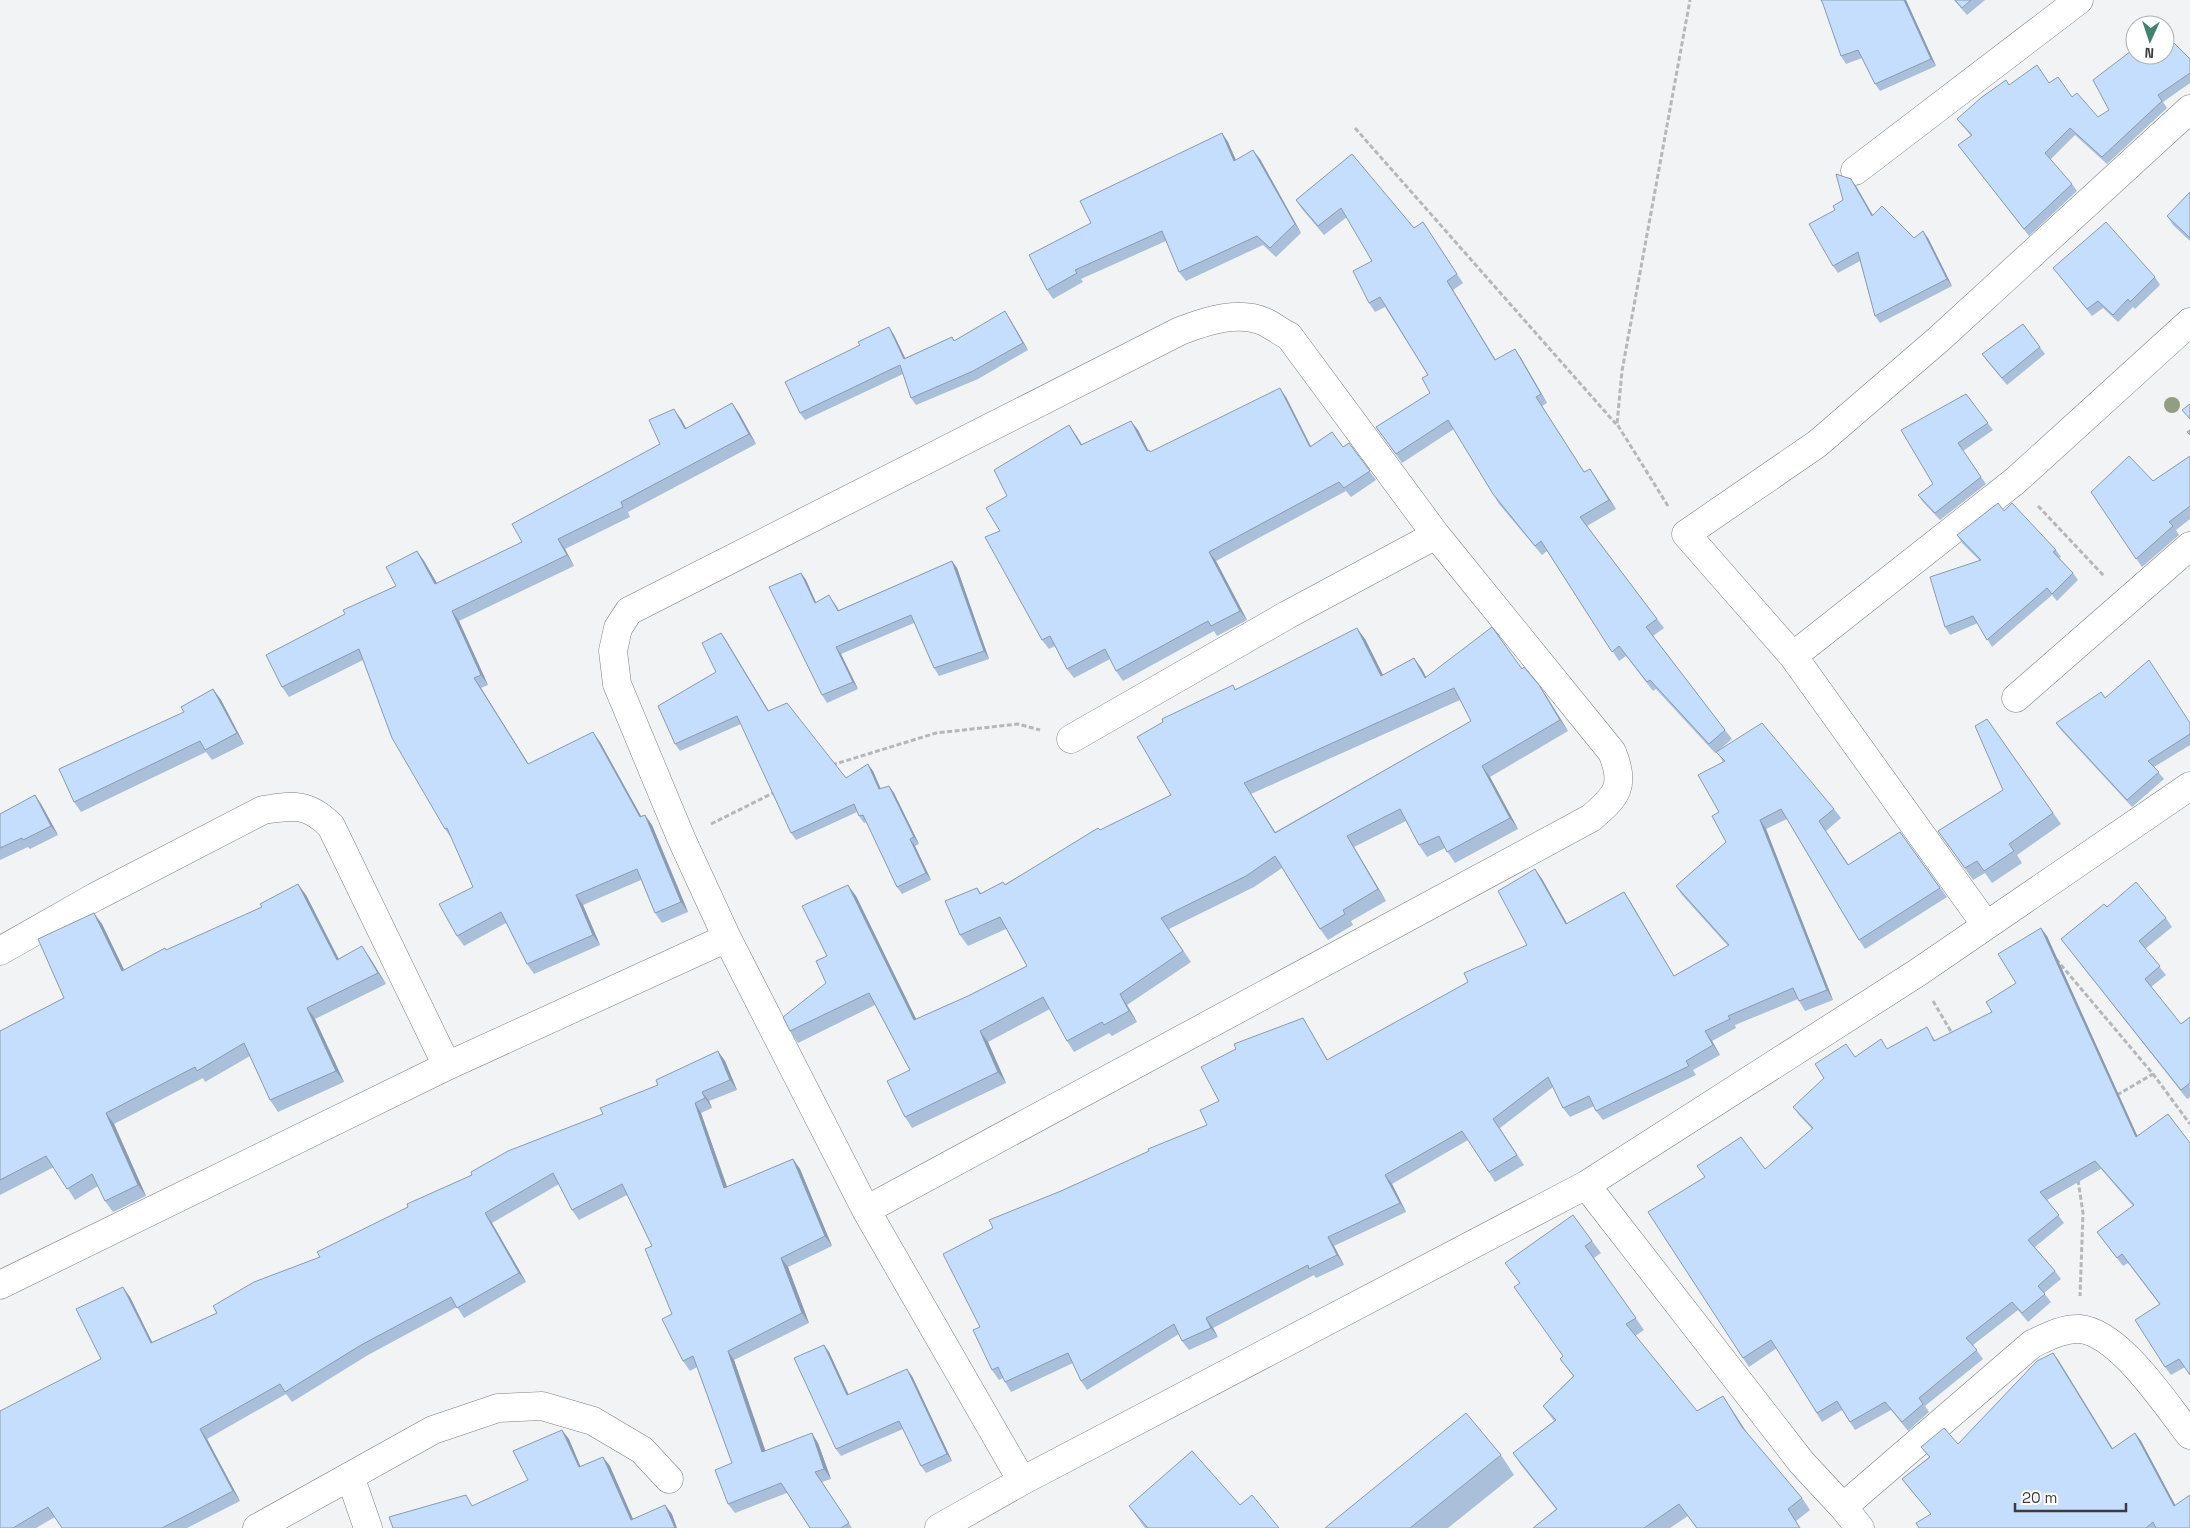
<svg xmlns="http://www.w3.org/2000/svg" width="2190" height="1528" viewBox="0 0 2190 1528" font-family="'Space Grotesk',sans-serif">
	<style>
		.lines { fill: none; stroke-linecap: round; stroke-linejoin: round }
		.minor-casing { stroke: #7f8082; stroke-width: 29 }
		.path { stroke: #b5b7b8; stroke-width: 3; stroke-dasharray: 5 2.5; stroke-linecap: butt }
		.minor { stroke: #fff; stroke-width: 28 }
		.tree { fill: #939d81 }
		.wall { fill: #a9bfda; fill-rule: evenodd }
		.shaded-wall { fill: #8a9bb1 }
		.building { fill: #c5defd; stroke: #8a9bb1; fill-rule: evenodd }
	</style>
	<rect width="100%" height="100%" fill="#f1f3f5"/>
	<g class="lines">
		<g class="minor-casing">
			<path id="minor" d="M1855,171L2079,0
				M1793,656L2015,481L2190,322
				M2016,698L2190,546
				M1071,739L1287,615L1436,535
				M1986,925L1793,656L1686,534L1817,444L1939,339L2190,109
				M0,951L95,897L263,810C294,805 308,803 331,826L447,1066
				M1586,1185L1802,1463L1843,1507
				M866,1210L1591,818C1617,796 1626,786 1612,752L1436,535L1289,336C1281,332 1273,326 1265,322C1238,310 1206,321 1180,331L629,611L618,628L613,651L617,684L681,838L727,938L866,1210L1022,1481
				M0,1285L447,1066L727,938
				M350,1476L368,1528
				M257,1528L433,1430L498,1408L542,1406L593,1421L642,1450L669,1479
				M939,1528L1022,1481L1586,1185L1917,973L2190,786
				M1860,1528L1843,1507L2032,1344C2047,1337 2063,1328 2080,1329C2120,1333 2166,1405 2190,1435"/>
		</g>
		<path class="path" d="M1355,128L1616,424
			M1668,506L1617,424L1622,371L1690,0
			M2038,506L2104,576
			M832,765L936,733L1018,724L1040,730
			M711,824L775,792
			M2056,959L2153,1074L2190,1124
			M1933,1001L1953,1035
			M2117,1095L2153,1074
			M2078,1180L2083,1213L2080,1296"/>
		<use href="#minor" class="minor"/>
	</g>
	<circle class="tree" cx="2172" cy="405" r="8"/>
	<path class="wall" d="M1821,0H1906L1936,66L1880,91L1875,84L1862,58L1846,64L1841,56L1823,4Z
		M1954,0H1985L1967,15Z
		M2190,59V83L2163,102L2167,108L2107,164L2075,135L2050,160L2072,184L2077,191L2029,236L1958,145L1971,136L1957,119L2009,85L2049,83L2072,97L2098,117Z
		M1222,133L1228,142L1236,160L1260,159L1301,233L1276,257L1263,245L1186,281L1179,272L1166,241L1081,279L1083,282L1053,299L1047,290L1091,223Z
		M1352,154L1414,228L1423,222L1463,283L1453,290L1496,360L1521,358L1547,403L1542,406L1584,472L1590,469L1616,509L1587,526L1664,628L1653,636L1732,739L1720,749L1834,809L1841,818L1826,831L1849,865L1900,832L1947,897L1865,949L1859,940L1787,819L1766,829L1833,1000L1805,1011L1798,999L1735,1025L1736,1028L1712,1041L1720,1055L1693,1070L1696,1075L1603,1120L1596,1111L1594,1106L1570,1117L1563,1108L1553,1087L1500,1128L1524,1165L1495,1182L1468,1140L1392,1184L1406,1212L1334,1246L1344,1265L1316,1278L1314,1275L1213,1328L1218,1337L1189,1350L1182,1341L1179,1334L1087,1390L1081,1381L1073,1363L1011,1392L1005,1382L1003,1378L999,1380L992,1370L980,1327L993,1228L1061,1191L1207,1125L1219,1101L1309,1028L1328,1060L1468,982L1527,945L1535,869L1542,879L1567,924L1630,901L1674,976L1728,946L1682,895L1676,886L1726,842L1719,812L1723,762L1717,752L1715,753L1656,689L1653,691L1626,656L1619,661L1547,551L1542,555L1499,504L1454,429L1402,463L1376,427L1430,393L1428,375L1385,307L1375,312L1369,303L1372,261L1347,217L1324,235L1302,209L1296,200Z
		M1856,186L1873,215L1914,238H1928L1952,286L1880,323L1875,316L1860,261L1838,273L1833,266L1835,210Z
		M2190,192V241L2173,225L2167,216Z
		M2053,268L2155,277L2160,285L2135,309L2133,307L2118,322L2103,308L2092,316Z
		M1010,319L1028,350L978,379L916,405L911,398L903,374L805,420L800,413L860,345L889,327L894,335L905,358L952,337L954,341Z
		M2023,324L2045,354L2007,385L1987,361L1982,354Z
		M1966,394L1993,430L1963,451L1986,484L1940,520L1923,502L1918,495L1933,484Z
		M1286,397L1311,446L1343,447L1349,443L1376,480L1351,497L1346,491L1216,561L1247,620L1217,636L1214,631L1123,681L1116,671L1110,659L1074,678L1067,669L1055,646L1049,649L1042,640L1000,531L1007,496L1076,435L1082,444L1138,430L1148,450L1150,452Z
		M739,413L756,444L628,512L630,517L565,549L574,566L459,621L488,685L481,688L528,764L600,742L641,816L645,815L652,825L688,912L662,923L655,913L641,880L583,905L600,945L534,974L527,964L506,923L464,946L457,936L473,887L452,839L445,829L363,660L289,697L282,687L345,614L396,586L417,551L424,561L437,583L522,542L660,444L681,419L686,428Z
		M2190,456V519L2176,530L2179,535L2142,567L2091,492L2153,481Z
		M2004,511L2056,550L2061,557L2059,558L2073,573L2078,580L2057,601L2052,595L1992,647L1978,623L1950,635L1945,627L1980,561L1962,543L1957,535Z
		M952,561L957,568L989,659L939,676L934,668L914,623L841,654L858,689L827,703L822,695L801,573L806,580L816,603L834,602L839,610Z
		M721,633L768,710L846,778L873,771L881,789L889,786L894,793L919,844L915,846L931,880L902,894L897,887L867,822L864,823L859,816L857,812L796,840L791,833L741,724L680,751L675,744L716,672Z
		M1365,639L1383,675L1414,658L1426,678L1522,669L1539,685L1547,697L1568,731L1490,777L1518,829L1455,863L1445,848L1427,857L1419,845L1406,821L1354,847L1386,901L1351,921L1353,925L1328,940L1320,929L1282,868L1254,887L1169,929L1191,962L1127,1005L1137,1022L1112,1036L1109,1033L1074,1052L1067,1041L1050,1009L988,1042L1006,1083L912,1128L905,1117L910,1070L875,1005L798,1043L790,1031L826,983L827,956L856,896L916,1019L968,996L1027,966L1006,929L968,946L960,935L977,888L981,893L1005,884L1100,830L1171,795L1235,689ZM1460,700L1471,721L1275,832L1251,794Z
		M213,689L221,700L244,744L212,760L206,752L81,812L74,802L184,712Z
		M2105,698L2190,722V745L2154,767L2164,779L2132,807L2061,730L2056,723Z
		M1987,719L2061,824L2017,855L2022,863L1992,883L1985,873L1973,880L1938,831L2003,790Z
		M35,795L41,804L58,835L30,849L28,847L0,860V814Z
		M306,895L339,959L370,958L386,984L315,1019L344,1082L278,1112L270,1100L250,1056L205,1082L203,1078L114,1124L146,1196L113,1212L105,1201L98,1186L75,1200L54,1167L0,1195V1031L64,998L102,924L124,970L166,950Z
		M2107,907L2166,918L2172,927L2145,949L2166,975L2151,987L2181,1024L2190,1017V1097L2187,1099L2061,939Z
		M2047,936L2137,1136L2185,1367L2171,1375L2165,1367L2160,1305L2128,1263L2123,1266L2097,1232L2133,1206L2101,1169L2047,1200L2064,1223L2035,1247L2055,1271L2061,1279L2044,1293L2051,1302L2028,1322L2018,1310L1973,1345L1983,1359L1925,1406L1929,1412L1908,1431L1891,1410L1855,1430L1842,1410L1822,1422L1777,1348L1749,1367L1743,1358L1812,1129L1799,1115L1793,1107L1855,1057L1888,1049L1932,1036L1935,1040L1992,1012L2016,983Z
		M725,1061L737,1090L709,1101L712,1108L701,1113L727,1187L793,1159L800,1169L832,1246L788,1267L809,1323L734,1360L765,1451L818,1443L831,1479L822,1482L852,1528H810L787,1493L735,1513L728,1504L732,1463L697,1367L690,1371L683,1361L672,1314L652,1246L627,1195L579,1220L572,1210L559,1184L492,1223L526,1282L464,1318L457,1307L368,1355L292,1402L286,1394L207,1439L240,1501L187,1528H62L55,1517L36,1528H0L101,1359L130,1297L152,1342L217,1313L472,1175L603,1114Z
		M1573,1215L1601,1253L1594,1258L1644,1330L1635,1336L1697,1411L1723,1396L1746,1432L1802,1498L1810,1510L1796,1521L1800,1528H1696L1688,1516L1670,1528H1533L1556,1509L1521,1465L1513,1453L1554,1421L1543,1406L1573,1376L1560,1359L1563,1356L1520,1283Z
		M824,1345L829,1352L849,1395L912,1376L952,1461L926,1473L921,1466L903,1429L841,1456L836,1449Z
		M2053,1353L2112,1449L2135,1433L2141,1441L2175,1505L2190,1528H1919L1931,1514L1908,1487L1902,1479L1929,1457L1921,1447L1958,1444Z
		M1501,1455L1514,1475L1448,1528H1325Z
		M1240,1505L1279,1528H1145L1129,1506Z"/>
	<path class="shaded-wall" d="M1904,0H1906L1936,66L1931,59Z
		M1222,133L1228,142L1240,170L1234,161Z
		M1253,150L1260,159L1301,233L1295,224Z
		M1851,179L1856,186L1877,223L1872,216Z
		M1923,231L1928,238L1952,286L1947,279Z
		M1447,281L1453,290L1501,370L1495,360Z
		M1005,311L1010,319L1028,350L1023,343Z
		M889,327L894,335L909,366L904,359Z
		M1515,349L1521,358L1547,403L1541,394Z
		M1280,388L1286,397L1316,457L1310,447Z
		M1536,397L1542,406L1590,481L1584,472Z
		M732,403L739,413L756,444L749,434Z
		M674,409L681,419L692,439L685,429Z
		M1131,421L1138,430L1153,460L1147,451Z
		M1069,425L1076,435L1087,454L1081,445Z
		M1590,469L1596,478L1616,509L1609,500Z
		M558,539L565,549L574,566L567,555Z
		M417,551L424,561L443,594L435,584Z
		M1209,552L1216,561L1247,620L1240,611Z
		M952,561L957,568L989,659L984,651Z
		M801,573L806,580L820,611L815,603Z
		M452,611L459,621L488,685L481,675Z
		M1357,628L1365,639L1389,687L1381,676Z
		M721,633L726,640L773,718L768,711Z
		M836,647L841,654L858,689L853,682Z
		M1414,658L1422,669L1433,690L1425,678Z
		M474,678L481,688L535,774L528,764Z
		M1539,685L1547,697L1568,731L1560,720Z
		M213,689L221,700L244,744L237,733Z
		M593,732L600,742L647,827L640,817Z
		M868,764L873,771L884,797L879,789Z
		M1482,766L1490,777L1518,829L1510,818Z
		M1244,783L1251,794L1283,844L1275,833Z
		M889,786L894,793L919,844L914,837Z
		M35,795L41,804L58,835L51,826Z
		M645,815L652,825L688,912L681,902Z
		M1760,820L1766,829L1833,1000L1827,990Z
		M1347,836L1354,847L1386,901L1378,889Z
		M910,839L915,846L931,880L926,873Z
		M1535,869L1542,879L1573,934L1566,924Z
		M298,884L306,895L345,972L337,960Z
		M848,885L856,896L922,1031L914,1020Z
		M1624,892L1630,901L1680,986L1674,976Z
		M576,895L583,905L600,945L593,935Z
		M94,913L102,924L130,982L122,971Z
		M2041,928L2047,936L2142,1146L2136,1137Z
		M362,946L370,958L386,984L378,973Z
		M1120,994L1127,1005L1137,1022L1129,1011Z
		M307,1008L315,1019L344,1082L336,1071Z
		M980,1031L988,1042L1006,1083L998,1072Z
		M1705,1031L1712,1041L1720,1055L1713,1045Z
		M718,1051L725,1061L737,1090L730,1080Z
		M702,1092L709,1101L712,1108L705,1098Z
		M695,1103L701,1113L731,1198L724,1188Z
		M106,1113L114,1124L146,1196L138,1185Z
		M793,1159L800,1169L832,1246L825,1236Z
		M1385,1175L1392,1184L1406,1212L1400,1203Z
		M485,1213L492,1223L526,1282L519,1273Z
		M1328,1237L1334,1246L1344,1265L1337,1255Z
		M781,1258L788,1267L809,1323L802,1313Z
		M123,1287L130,1297L157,1352L151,1343Z
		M1206,1318L1213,1328L1218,1337L1211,1328Z
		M824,1345L829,1352L852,1402L847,1395Z
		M728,1351L734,1360L769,1461L762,1452Z
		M2053,1353L2059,1361L2118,1457L2112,1449Z
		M907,1369L912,1376L952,1461L947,1454Z
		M1723,1396L1731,1408L1751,1439L1742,1427Z
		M200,1429L207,1439L240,1501L233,1491Z
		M562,1430L569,1439L585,1477L579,1467Z
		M812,1433L818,1443L831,1479L824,1469Z
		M2135,1433L2141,1441L2180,1514L2174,1506Z
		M603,1457L610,1466L637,1528L631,1520Z
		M665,1505L672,1514L677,1528H675Z"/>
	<path class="building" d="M1821,0H1904L1931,59L1875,84L1858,50L1841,56L1823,4Z
		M1955,0H1971L1962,8Z
		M2165,34L2190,59V73L2158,95L2162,101L2102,157L2070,128L2045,153L2072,184L2024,229L1958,145L1972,135L1957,119L1982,97L2006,80L2009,85L2037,65L2049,83L2058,77L2072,97L2077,93L2098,117L2109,110L2093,80L2135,48V55H2165Z
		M1222,133L1234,161L1253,150L1295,224L1270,248L1257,236L1179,272L1162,231L1075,270L1077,273L1047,290L1029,255L1091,223L1080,201Z
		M1352,154L1414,228L1423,222L1457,274L1447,281L1495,360L1515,349L1541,394L1536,397L1584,472L1590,469L1609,500L1580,517L1657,619L1646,627L1725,730L1709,744L1650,680L1647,682L1619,646L1612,652L1541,541L1535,546L1493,494L1448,420L1396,454L1376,427L1430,393L1422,378L1428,375L1380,297L1369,303L1353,271L1372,261L1341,208L1318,226L1296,200Z
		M1836,174L1851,179L1872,216L1882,206L1914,238L1923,231L1947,279L1875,316L1858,252L1833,266L1809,224L1835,210L1833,206L1843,200Z
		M2190,192V238L2167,216Z
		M2106,222L2155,277L2130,302L2128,299L2113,315L2098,301L2087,309L2053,268Z
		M1005,311L1023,343L973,371L911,398L900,365L800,413L785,382L860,345L858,342L889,327L904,359L952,337L954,341Z
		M2023,324L2040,347L2002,378L1982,354Z
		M1280,388L1310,447L1332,432L1343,447L1349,443L1370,471L1344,488L1339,482L1209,552L1240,611L1211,626L1208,621L1116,671L1105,649L1067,669L1050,636L1042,640L985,537L1000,531L986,508L1007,496L994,470L1069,425L1081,445L1131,421L1147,451L1149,450L1150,452Z
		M1966,394L1988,423L1958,443L1981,477L1935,513L1918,495L1933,484L1901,430Z
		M732,403L749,434L621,502L623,507L558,539L567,555L452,611L481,675L474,678L528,764L593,732L640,817L645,815L681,902L655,913L637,869L576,895L593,935L527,964L501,912L457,936L439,904L473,887L447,828L445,829L392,738L359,649L282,687L266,655L345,614L343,610L396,586L386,567L417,551L435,584L522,542L512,524L660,444L649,420L674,409L685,429Z
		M2190,404V419L2182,410Z
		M2190,430V435L2187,432Z
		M2129,456L2153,481L2190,456V506L2169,522L2173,526L2136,559L2091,492Z
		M1998,503L2004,511L2012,503L2056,550L2053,552L2073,573L2052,594L2047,588L1987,640L1973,616L1945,627L1930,577L1981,560L1957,535Z
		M952,561L984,651L934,668L911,615L836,647L853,682L822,695L769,587L801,573L815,603L829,595L838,611Z
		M1492,627L1522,669L1524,667L1539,685L1560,720L1482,766L1510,818L1447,852L1439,836L1419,845L1400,809L1347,836L1378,889L1343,910L1345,914L1320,929L1275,856L1246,876L1161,918L1183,951L1120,994L1129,1011L1104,1025L1102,1022L1067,1041L1043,997L980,1031L998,1072L905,1117L887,1081L910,1070L869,993L790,1031L783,1017L826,983L816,961L827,956L802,906L848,885L914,1020L968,996L1027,966L1000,917L960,935L945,901L977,888L980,894L1003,882L1005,885L1098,828L1100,830L1171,795L1137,737L1163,722L1162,719L1233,685L1235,690L1357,628L1381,676L1414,658L1425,678ZM1454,688L1471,721L1275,833L1244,783Z
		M721,633L768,711L787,703L846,778L868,764L879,789L889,786L914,837L910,839L926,873L897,887L863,815L859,816L854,804L791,833L737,716L675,744L658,706L716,672L702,643Z
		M2149,660L2190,723V734L2148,761L2159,772L2127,800L2056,723L2101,692L2105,698Z
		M213,689L237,733L205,750L200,741L74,802L59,769L184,712L181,707Z
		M1987,719L2053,813L2009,844L2014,851L1984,871L1977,861L1965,868L1938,831L2003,790L1975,726Z
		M1762,723L1834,809L1819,821L1848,865L1900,832L1940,888L1859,940L1781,809L1760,820L1827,990L1799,1001L1793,988L1728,1016L1730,1019L1705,1031L1713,1045L1686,1061L1689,1066L1596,1111L1589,1096L1563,1108L1548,1077L1493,1119L1517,1155L1489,1172L1462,1131L1385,1175L1400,1203L1328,1237L1337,1255L1309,1269L1308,1265L1206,1318L1211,1328L1182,1341L1174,1324L1081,1381L1068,1353L1005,1382L998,1367L992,1370L973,1330L980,1327L943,1254L993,1228L989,1220L1061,1191L1149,1151L1148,1149L1207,1125L1200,1110L1219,1101L1201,1067L1236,1049L1234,1044L1303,1018L1327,1060L1468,982L1464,973L1527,945L1498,891L1535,869L1566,924L1624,892L1674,976L1729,945L1676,886L1726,842L1712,816L1719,812L1698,775L1725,761L1716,752Z
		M35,795L51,826L23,840L22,838L0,848V814Z
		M2136,882L2166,918L2139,941L2160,966L2145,979L2181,1024L2190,1017V1083L2181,1090L2061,939L2104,904L2107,907Z
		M298,884L337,960L362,946L378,973L307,1008L336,1071L270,1100L244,1043L197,1071L195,1067L106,1113L138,1185L105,1201L92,1174L67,1189L46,1156L0,1180V1031L64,998L38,939L94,913L122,971L165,948L166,950L262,907L260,904Z
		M2041,928L2136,1137L2168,1114L2190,1143V1375L2179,1359L2165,1367L2135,1320L2160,1304L2122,1254L2117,1258L2097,1232L2134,1205L2095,1161L2040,1192L2059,1215L2028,1240L2055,1271L2038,1286L2045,1294L2022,1313L2012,1302L1966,1338L1977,1350L1919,1398L1923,1404L1902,1422L1885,1402L1850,1422L1837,1401L1817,1413L1771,1340L1743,1358L1648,1212L1705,1177L1697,1166L1741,1137L1765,1169L1813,1128L1793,1107L1824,1078L1815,1064L1846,1044L1855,1057L1881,1039L1887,1049L1927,1027L1934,1041L1992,1012L1986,1002L2016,983L1998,954Z
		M718,1051L730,1080L702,1092L705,1098L695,1103L724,1188L793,1159L825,1236L781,1258L802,1313L728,1351L762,1452L812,1433L824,1469L815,1472L849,1523L841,1528H810L781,1483L728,1504L715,1470L732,1463L693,1356L683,1361L662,1319L672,1314L645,1249L652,1246L622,1184L572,1210L553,1173L485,1213L519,1273L457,1308L451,1297L361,1345L285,1392L280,1384L200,1429L233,1491L162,1528H62L48,1507L13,1528H0V1411L101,1359L76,1309L123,1287L151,1343L217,1313L213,1306L254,1282L320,1257L317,1252L408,1207L407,1204L472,1175L471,1172L508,1151L603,1114L600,1108L658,1085L656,1080Z
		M1573,1215L1592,1241L1585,1246L1636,1318L1626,1324L1697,1411L1723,1396L1742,1427L1802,1498L1788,1509L1800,1528H1697L1679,1504L1644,1528H1533L1557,1509L1513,1453L1556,1420L1543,1406L1574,1376L1560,1359L1563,1356L1514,1287L1520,1283L1505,1263Z
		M824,1345L847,1395L907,1369L947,1454L921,1466L899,1421L836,1449L794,1358Z
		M2053,1353L2112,1449L2135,1433L2174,1506L2190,1495V1528H2156L2153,1522L2146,1528H1919L1916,1523L1931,1514L1902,1479L1930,1457L1921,1447L1944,1428L1958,1444L2037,1361Z
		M1466,1413L1501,1455L1410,1528H1325Z
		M562,1430L579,1467L603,1457L631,1520L665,1505L675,1528H393L389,1517L466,1495L472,1506L528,1480L513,1451Z
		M1192,1451L1240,1505L1252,1495L1279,1528H1148L1129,1506Z"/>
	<g transform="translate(2150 40) rotate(183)"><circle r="24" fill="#ffffff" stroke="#b1b1b1"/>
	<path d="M0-4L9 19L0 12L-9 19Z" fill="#418272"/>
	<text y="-8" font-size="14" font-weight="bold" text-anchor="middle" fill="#3c3c3d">N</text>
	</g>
	<path d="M2015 1503v8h111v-8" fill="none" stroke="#3c3c3d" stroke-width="2.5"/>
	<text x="2022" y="1503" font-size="15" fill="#3c3c3d" stroke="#ffffff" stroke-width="4" paint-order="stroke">20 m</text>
</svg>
